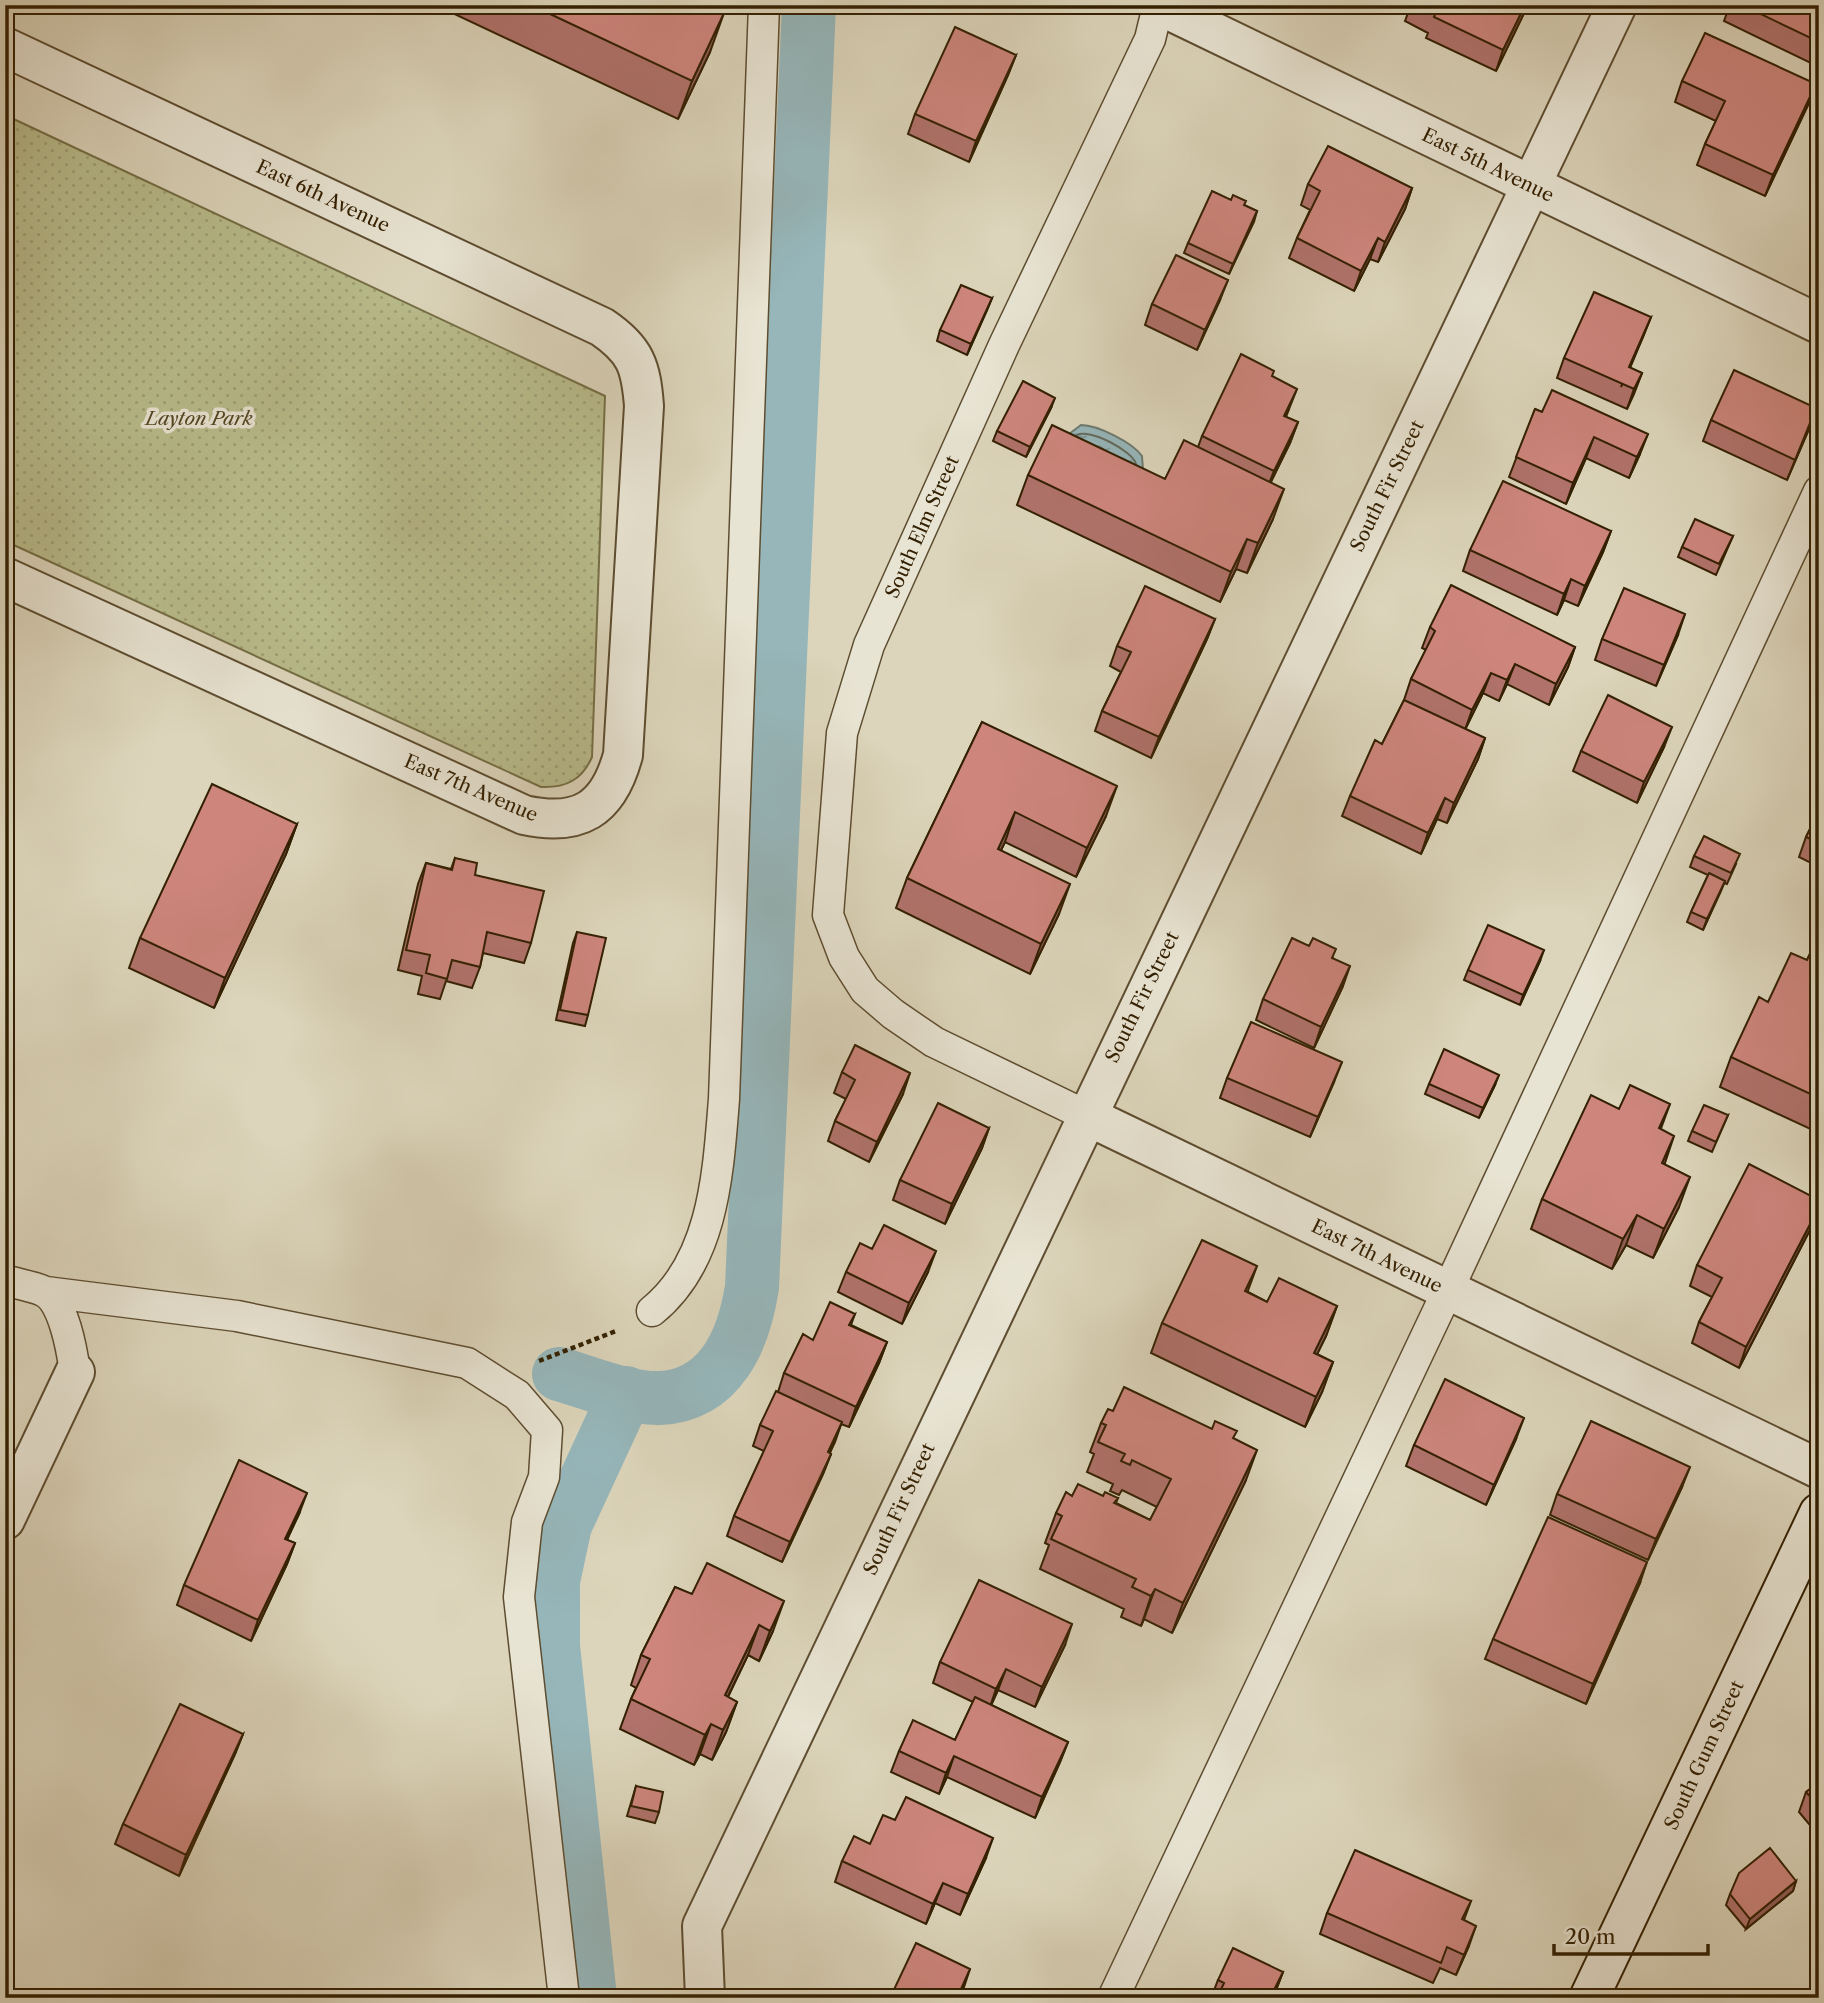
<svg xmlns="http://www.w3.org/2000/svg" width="1824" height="2003" viewBox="0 0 1824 2003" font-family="'Libre Caslon Text',serif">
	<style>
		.park { fill: url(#park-dots); stroke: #766e46; stroke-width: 2 }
		.water { fill: url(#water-ripples); stroke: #6e7a70; stroke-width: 2 }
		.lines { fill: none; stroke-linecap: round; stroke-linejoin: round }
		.shore { stroke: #646b5e; stroke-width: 2 }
		.canal { stroke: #96b6ba; stroke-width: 54 }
		.service-casing { stroke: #5d4d30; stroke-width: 33 }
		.minor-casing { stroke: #5d4d30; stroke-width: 42 }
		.secondary-casing { stroke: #332002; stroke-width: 42 }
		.path { stroke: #332002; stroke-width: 4.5; stroke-dasharray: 5 3.5; stroke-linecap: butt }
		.service { stroke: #e8e4d3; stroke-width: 30 }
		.minor { stroke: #e8e4d3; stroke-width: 38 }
		.secondary { stroke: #e8e4d3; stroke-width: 38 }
		.wall { fill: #b0726b; stroke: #332002; stroke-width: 2 }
		.shaded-wall { fill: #905d57; stroke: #332002; stroke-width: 2 }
		.building { fill: #cd857c; stroke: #332002; stroke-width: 2 }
		.labels { text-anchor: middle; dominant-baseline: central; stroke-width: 7; stroke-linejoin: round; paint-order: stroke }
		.street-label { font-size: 19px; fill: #332002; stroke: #e8e4d3 }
		.park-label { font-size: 19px; font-style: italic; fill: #544724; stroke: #e8e4d3 }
	</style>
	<defs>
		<pattern id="park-dots" width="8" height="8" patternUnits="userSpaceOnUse" patternTransform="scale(1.75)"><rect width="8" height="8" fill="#b8bb8b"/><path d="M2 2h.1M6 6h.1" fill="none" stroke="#9fa076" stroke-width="1.8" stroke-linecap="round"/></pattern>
		<pattern id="water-ripples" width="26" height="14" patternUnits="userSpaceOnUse" patternTransform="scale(1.75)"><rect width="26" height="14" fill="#96b6ba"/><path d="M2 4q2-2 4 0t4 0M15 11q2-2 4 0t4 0" fill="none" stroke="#7b9495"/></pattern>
	</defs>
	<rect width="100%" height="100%" fill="#dcd5bb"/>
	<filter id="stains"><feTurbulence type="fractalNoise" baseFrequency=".00286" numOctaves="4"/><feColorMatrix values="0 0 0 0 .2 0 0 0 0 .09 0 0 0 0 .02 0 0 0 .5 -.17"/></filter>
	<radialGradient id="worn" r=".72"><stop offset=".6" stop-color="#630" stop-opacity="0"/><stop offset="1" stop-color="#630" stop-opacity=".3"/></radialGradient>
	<path class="park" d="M5,115L605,396L592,757C582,780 566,788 541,787L5,541Z"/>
	<path class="water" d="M1081,425C1098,425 1133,443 1142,456L1143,470L1069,434Z"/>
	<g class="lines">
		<path class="shore" d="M1077,435C1089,428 1133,451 1136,464"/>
		<path class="canal" d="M559,1374C590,1383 627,1399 660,1398C721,1395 744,1339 752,1287L809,5
			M590,1998L553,1646V1581L565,1525L626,1393"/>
		<g class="service-casing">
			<path id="service" d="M1085,1115L934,1042L893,1014L865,990L844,957L828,915L842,733L869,645L1004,345L1150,39L1158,6
				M5,1280C17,1284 32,1286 43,1291C64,1301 72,1351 75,1372
				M46,1292L237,1316L467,1363L517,1395L547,1430L544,1477L527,1522L519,1597L564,1998
				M652,1311C714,1261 718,1173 724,1099L764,5
				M1113,1998L1448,1290L1819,491"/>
		</g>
		<g class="minor-casing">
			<path id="minor" d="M1158,5L1819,324
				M5,47L602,327C636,350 641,367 644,406L623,755C608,810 579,827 524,815L5,577
				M1085,1115L1819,1469
				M5,1520L75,1372
				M705,1998L702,1926L1617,5"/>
		</g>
		<g class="secondary-casing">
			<path id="secondary" d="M1589,1998L1819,1513"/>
		</g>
		<path class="path" d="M539,1361L616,1331"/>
		<use href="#service" class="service"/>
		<use href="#minor" class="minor"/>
		<use href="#secondary" class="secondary"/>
	</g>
	<path class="wall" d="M450,5H716L710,52L678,119L448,11Z
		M1411,5H1528L1496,71L1426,38L1428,33L1405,21Z
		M1730,5H1819V67L1724,21Z
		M1016,55L1008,75L969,162L908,134L915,114Z
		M1682,81L1808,105L1765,196L1697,165L1705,144L1716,121L1675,102Z
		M1308,184L1412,188L1405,209L1378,262L1370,259L1354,291L1289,258L1297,238L1310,210L1301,205Z
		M1244,205L1257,211L1229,274L1184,253L1188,243Z
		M992,298L967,355L937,341L940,330Z
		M1220,300L1197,350L1145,325L1152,304Z
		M1651,317L1630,368L1642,373L1627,409L1557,378L1564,358Z
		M1272,376L1289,409L1286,417L1298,422L1290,443L1271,482L1273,519L1247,573L1236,569L1220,602L1017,505L1028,475L1165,479L1198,447L1202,436Z
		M1051,408L1026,457L993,441L997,431Z
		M1535,409L1640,454L1629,478L1586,458L1566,504L1509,477Z
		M1711,420L1809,429L1787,480L1703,441Z
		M1611,531L1603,552L1578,606L1564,600L1557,615L1463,571L1470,550Z
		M1733,536L1716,575L1678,557L1682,547Z
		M1215,619L1207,639L1151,758L1095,731L1102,711L1121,672L1110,666L1117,646Z
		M1430,627L1575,647L1568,667L1549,705L1507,684L1499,701L1483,693L1465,729L1485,738L1478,759L1447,823L1437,819L1421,854L1342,816L1350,796L1382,744L1404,700L1411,679L1426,650L1422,648Z
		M1678,635L1656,686L1595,660L1602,639Z
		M982,722L1106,816L1076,877L1005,842L1001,850L1059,914L1030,974L896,908L907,878Z
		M1664,747L1637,803L1573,771L1581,751Z
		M1819,811V867L1799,857L1806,837Z
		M297,824L286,854L214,1008L129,968L140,938Z
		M1694,856L1736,864L1727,884L1724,883L1703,930L1687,922L1691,912L1708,875L1690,867Z
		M455,858L475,875L531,943L524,963L483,953L480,967L472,988L446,981L440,999L418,994L422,976L398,970L418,884L426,863L451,869Z
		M577,932L588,1015L585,1026L556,1020L573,943Z
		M1819,935V1133L1720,1087L1731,1057L1768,1002L1807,960Z
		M1333,958L1343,986L1314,1048L1256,1020L1263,999Z
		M1540,961L1520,1005L1464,980L1468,970Z
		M842,1072L903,1094L869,1162L828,1141L835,1121L846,1099L834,1093Z
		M1227,1078L1334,1082L1310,1137L1220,1098Z
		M1429,1084L1495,1085L1479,1118L1425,1094Z
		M1728,1115L1712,1152L1688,1141L1692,1131Z
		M989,1128L982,1148L945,1224L893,1200L900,1180Z
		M1661,1129L1664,1164L1679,1207L1653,1258L1626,1245L1612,1269L1531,1229L1542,1199Z
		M1819,1200V1209L1814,1222L1739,1368L1692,1343L1699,1322L1712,1297L1690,1286L1697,1265Z
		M872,1249L928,1272L902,1324L838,1292L846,1272Z
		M1248,1292L1267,1302L1337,1306L1326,1336L1317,1354L1333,1362L1322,1392L1305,1427L1151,1353L1162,1323Z
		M855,1314L851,1325L887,1342L879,1363L849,1427L841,1424L830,1453L831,1454L823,1474L782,1562L727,1536L734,1516L764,1451L753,1446L760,1425L778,1392L784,1373L813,1340Z
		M1113,1411L1234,1439L1246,1480L1172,1633L1144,1619L1141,1626L1121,1617L1124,1609L1040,1569L1049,1545L1045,1543L1056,1513L1072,1496L1118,1498L1116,1503L1150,1520L1157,1507L1122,1490L1119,1495L1110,1491L1113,1484L1087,1472L1094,1454L1090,1452L1101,1423Z
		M1516,1439L1486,1505L1406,1466L1414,1445Z
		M1682,1487L1648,1560L1550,1515L1557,1494Z
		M299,1514L287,1540L295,1543L287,1564L251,1641L177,1605L184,1585Z
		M1640,1583L1586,1704L1485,1659L1493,1639Z
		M675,1587L773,1631L759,1661L748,1655L728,1697L737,1702L726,1732L712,1760L700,1754L694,1765L620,1729L631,1699L636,1688L631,1685L641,1655Z
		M1065,1645L1035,1707L998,1690L991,1705L1068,1742L1060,1762L1035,1818L947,1777L939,1794L891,1772L899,1751L955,1740L973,1702L933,1683L940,1662Z
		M243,1734L235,1754L179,1876L115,1844L123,1824Z
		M1819,1766V1836L1799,1812L1806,1792L1815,1785L1813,1783Z
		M636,1786L659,1812L655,1823L627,1816Z
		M870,1844L986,1858L960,1915L935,1903L926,1924L835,1882L842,1861Z
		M1796,1881L1793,1891L1746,1929L1726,1905L1730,1894Z
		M1471,1901L1464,1920L1469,1946L1456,1975L1440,1968L1433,1983L1320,1934L1327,1913Z
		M1283,1972L1273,1998H1211L1218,1980Z"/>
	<path class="shaded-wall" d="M1525,5H1528L1496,71L1503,50Z
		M724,13L710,52L678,119L692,81Z
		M1016,55L1008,75L969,162L976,141Z
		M1816,84L1808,105L1765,196L1773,175Z
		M1412,188L1405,209L1378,262L1385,242Z
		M1257,211L1254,222L1229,274L1233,264Z
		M1378,238L1370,259L1354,291L1361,271Z
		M1228,280L1220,300L1197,350L1205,330Z
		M992,298L988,308L967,355L971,344Z
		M1651,317L1643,337L1621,387L1629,367Z
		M1642,373L1634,394L1627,409L1634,389Z
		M1297,389L1289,409L1276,436L1284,416Z
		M1055,398L1051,408L1026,457L1030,447Z
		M1816,408L1809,429L1787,480L1795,460Z
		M1298,422L1290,443L1266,491L1274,471Z
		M1648,434L1640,454L1629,478L1637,457Z
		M1594,437L1586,458L1566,504L1573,483Z
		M1284,489L1273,519L1247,573L1258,543Z
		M1611,531L1603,552L1578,606L1585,586Z
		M1247,539L1236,569L1220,602L1231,572Z
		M1571,579L1564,600L1557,615L1564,594Z
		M1685,614L1678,635L1656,686L1664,665Z
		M1215,619L1207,639L1151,758L1159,737Z
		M1575,647L1568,667L1549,705L1556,684Z
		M1515,664L1507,684L1499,701L1507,680Z
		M1491,673L1483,693L1465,730L1472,710Z
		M1672,727L1664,747L1637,803L1644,782Z
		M1485,738L1478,759L1447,823L1454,803Z
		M1117,786L1106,816L1076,877L1087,848Z
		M1445,798L1437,819L1421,854L1428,833Z
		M1015,812L1005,842L987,878L998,849Z
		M297,824L286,854L214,1008L225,978Z
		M1725,881L1721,891L1703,930L1707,919Z
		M1070,884L1059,914L1030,974L1041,944Z
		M1544,950L1540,961L1520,1005L1523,995Z
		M1350,966L1343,986L1314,1048L1321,1027Z
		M1342,1062L1334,1082L1310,1137L1318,1117Z
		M910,1073L903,1094L869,1162L877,1142Z
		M1499,1075L1495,1085L1479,1118L1483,1108Z
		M1670,1104L1659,1134V1128Z
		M989,1128L982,1148L945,1224L952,1204Z
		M1674,1136L1664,1166L1662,1163Z
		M1690,1177L1679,1207L1653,1258L1664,1229Z
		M1819,1207L1814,1222L1739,1368L1746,1347Z
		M1637,1215L1626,1245L1612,1269L1623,1239Z
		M936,1251L928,1272L902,1324L909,1303Z
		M1257,1266L1246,1296L1245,1291Z
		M1337,1306L1326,1336L1303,1383L1314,1353Z
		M887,1342L879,1363L849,1427L856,1407Z
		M1333,1362L1322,1392L1305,1427L1316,1397Z
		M1524,1418L1516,1439L1486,1505L1494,1485Z
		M842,1422L835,1442L820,1473L828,1452Z
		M1257,1450L1246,1480L1172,1633L1183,1603Z
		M831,1454L823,1474L782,1562L790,1542Z
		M1690,1467L1682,1487L1648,1560L1656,1539Z
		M307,1493L299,1514L277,1559L285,1539Z
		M295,1543L287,1564L251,1641L258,1620Z
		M1647,1562L1640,1583L1586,1704L1593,1684Z
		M1155,1589L1144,1619L1141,1626L1151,1596Z
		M784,1601L773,1631L759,1661L770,1631Z
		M1072,1624L1065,1645L1035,1707L1042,1687Z
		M759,1625L748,1655L714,1725L725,1695Z
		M1006,1669L998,1690L989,1710L996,1689Z
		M737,1702L726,1732L712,1760L723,1730Z
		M711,1724L700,1754L694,1765L705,1735Z
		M243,1734L235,1754L179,1876L186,1855Z
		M1068,1742L1060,1762L1035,1818L1042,1797Z
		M954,1756L947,1777L939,1794L946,1773Z
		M993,1838L986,1858L960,1915L968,1894Z
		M1796,1881L1793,1891L1746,1929L1750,1919Z
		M943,1883L935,1903L926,1924L933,1904Z
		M1476,1926L1469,1946L1456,1975L1464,1955Z
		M970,1969L963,1990L959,1998H957Z
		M1283,1972L1273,1998H1270Z"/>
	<path class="building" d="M531,5H715L713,8L724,13L692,81Z
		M1422,5H1525L1503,50L1434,17L1436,12Z
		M1742,5H1819V42Z
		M955,27L1016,55L976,141L915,114Z
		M1705,33L1816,84L1773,175L1705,144L1725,101L1682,81Z
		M1328,146L1412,188L1385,242L1378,238L1361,271L1297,238L1320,191L1308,184Z
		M1212,191L1231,200L1233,195L1246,201L1244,205L1257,211L1233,264L1188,243Z
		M1176,255L1228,280L1205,330L1152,304Z
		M961,285L992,298L971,344L940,330Z
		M1594,292L1651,317L1629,367L1642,373L1634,389L1564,358Z
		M1241,354L1274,371L1272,376L1297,389L1284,416L1298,422L1274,471L1202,436Z
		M1734,370L1816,408L1795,460L1711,420Z
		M1023,381L1055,398L1030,447L997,431Z
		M1552,390L1648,434L1637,457L1594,437L1573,483L1516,457L1535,409L1542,412Z
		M1052,425L1165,479L1184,440L1284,489L1258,543L1247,539L1231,572L1028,475Z
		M1503,481L1611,531L1585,586L1571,579L1564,594L1470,550Z
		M1695,519L1733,536L1719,564L1682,547Z
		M1451,585L1575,647L1556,684L1515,664L1507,680L1491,673L1472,710L1411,679L1435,631L1430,627Z
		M1145,586L1215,619L1159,737L1102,711L1131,652L1117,646Z
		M1624,588L1685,614L1664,665L1602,639Z
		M1608,695L1672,727L1644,782L1581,751Z
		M1404,700L1485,738L1454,803L1445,798L1428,833L1350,796L1375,740L1382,744Z
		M982,722L1117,786L1087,848L1015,812L998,849L1070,884L1041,944L907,878Z
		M212,784L297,824L225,978L140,938Z
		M1819,811V843L1806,837Z
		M1704,836L1740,854L1731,873L1694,856Z
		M455,858L477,863L475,875L544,891L531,943L487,932L480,967L452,960L447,979L426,973L430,955L406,950L426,863L452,870Z
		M1709,873L1725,881L1707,919L1691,912Z
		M1488,925L1544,950L1523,995L1468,970Z
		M577,932L606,938L588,1015L560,1010Z
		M1819,935V1098L1731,1057L1759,997L1768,1002L1791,953L1807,960Z
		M1292,938L1309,946L1313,938L1336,949L1332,958L1350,966L1321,1027L1263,999Z
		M1251,1022L1342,1062L1318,1117L1227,1078Z
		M855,1045L910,1073L877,1142L835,1121L855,1080L842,1072Z
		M1444,1049L1499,1075L1483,1108L1429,1084Z
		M1630,1085L1670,1104L1659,1128L1674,1136L1662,1163L1690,1177L1664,1229L1637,1215L1623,1239L1542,1199L1591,1095L1619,1109Z
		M938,1103L989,1128L952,1204L900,1180Z
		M1704,1105L1728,1115L1716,1142L1692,1131Z
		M1749,1164L1819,1200V1207L1746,1347L1699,1322L1722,1278L1697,1265Z
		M884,1225L936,1251L909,1303L846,1272L860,1243L872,1249Z
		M1202,1240L1257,1266L1245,1291L1267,1302L1279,1278L1337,1306L1314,1353L1333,1362L1316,1397L1162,1323Z
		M830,1302L855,1314L849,1325L887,1342L856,1407L784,1373L803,1334L813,1340Z
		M1445,1379L1524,1418L1494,1485L1414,1445Z
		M1124,1387L1212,1429L1215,1421L1237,1431L1233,1438L1257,1450L1183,1603L1155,1589L1151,1596L1132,1587L1136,1579L1051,1539L1062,1516L1056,1513L1066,1492L1072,1496L1078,1484L1103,1496L1105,1492L1118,1498L1114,1503L1150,1520L1171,1479L1132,1460L1130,1465L1121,1461L1125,1454L1098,1442L1106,1425L1101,1423L1108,1409L1113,1411Z
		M776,1391L842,1422L828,1452L831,1454L790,1542L734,1516L773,1431L760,1425Z
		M1591,1421L1690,1467L1656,1539L1557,1494Z
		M239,1460L307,1493L285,1539L295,1543L258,1620L184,1585Z
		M1548,1517L1647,1562L1593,1684L1493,1639Z
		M707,1563L784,1601L770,1631L759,1625L725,1695L737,1702L723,1730L711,1724L705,1735L631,1699L650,1659L641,1655L675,1587L692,1594Z
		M979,1580L1072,1624L1042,1687L1006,1669L996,1689L940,1662Z
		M975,1697L1068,1742L1042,1797L954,1756L946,1773L899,1751L913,1720L955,1740Z
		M180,1704L243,1734L186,1855L123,1824Z
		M1819,1782V1806L1806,1792Z
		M636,1786L663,1792L659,1812L631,1806Z
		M906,1797L993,1838L968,1894L943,1883L933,1904L842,1861L854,1836L870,1844L883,1815L895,1820Z
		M1770,1848L1796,1881L1750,1919L1730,1894L1739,1873Z
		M1355,1850L1471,1901L1462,1919L1476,1926L1464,1955L1447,1947L1441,1963L1327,1913Z
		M916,1943L970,1969L957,1998H890Z
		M1233,1948L1283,1972L1270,1998H1217L1224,1983L1218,1980Z"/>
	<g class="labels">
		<g class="street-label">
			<text transform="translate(1488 165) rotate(26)">East 5th Avenue</text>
			<text transform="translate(323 196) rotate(25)">East 6th Avenue</text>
			<text transform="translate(1387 486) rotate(-64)">South Fir Street</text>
			<text transform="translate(922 527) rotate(-66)">South Elm Street</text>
			<text transform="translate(471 788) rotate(23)">East 7th Avenue</text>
			<text transform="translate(1142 997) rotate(-64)">South Fir Street</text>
			<text transform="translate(1377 1256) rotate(26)">East 7th Avenue</text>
			<text transform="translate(899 1509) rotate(-65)">South Fir Street</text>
			<text transform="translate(1704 1755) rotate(-65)">South Gum Street</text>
		</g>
		<g class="park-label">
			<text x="199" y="418">Layton Park</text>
		</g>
	</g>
	<rect width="1824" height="2003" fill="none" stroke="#dcd5bb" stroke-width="28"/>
	<rect x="7" y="7" width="1810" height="1989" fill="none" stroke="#332002" stroke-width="3.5"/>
	<rect x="14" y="14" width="1796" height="1975" fill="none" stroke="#332002" stroke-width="2"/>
	<path d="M1554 1944v10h154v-10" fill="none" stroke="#332002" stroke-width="3.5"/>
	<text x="1565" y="1944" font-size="21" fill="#332002" stroke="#e8e4d3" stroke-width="5" paint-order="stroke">20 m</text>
	<rect width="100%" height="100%" filter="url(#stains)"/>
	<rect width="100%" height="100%" fill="url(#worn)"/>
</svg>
